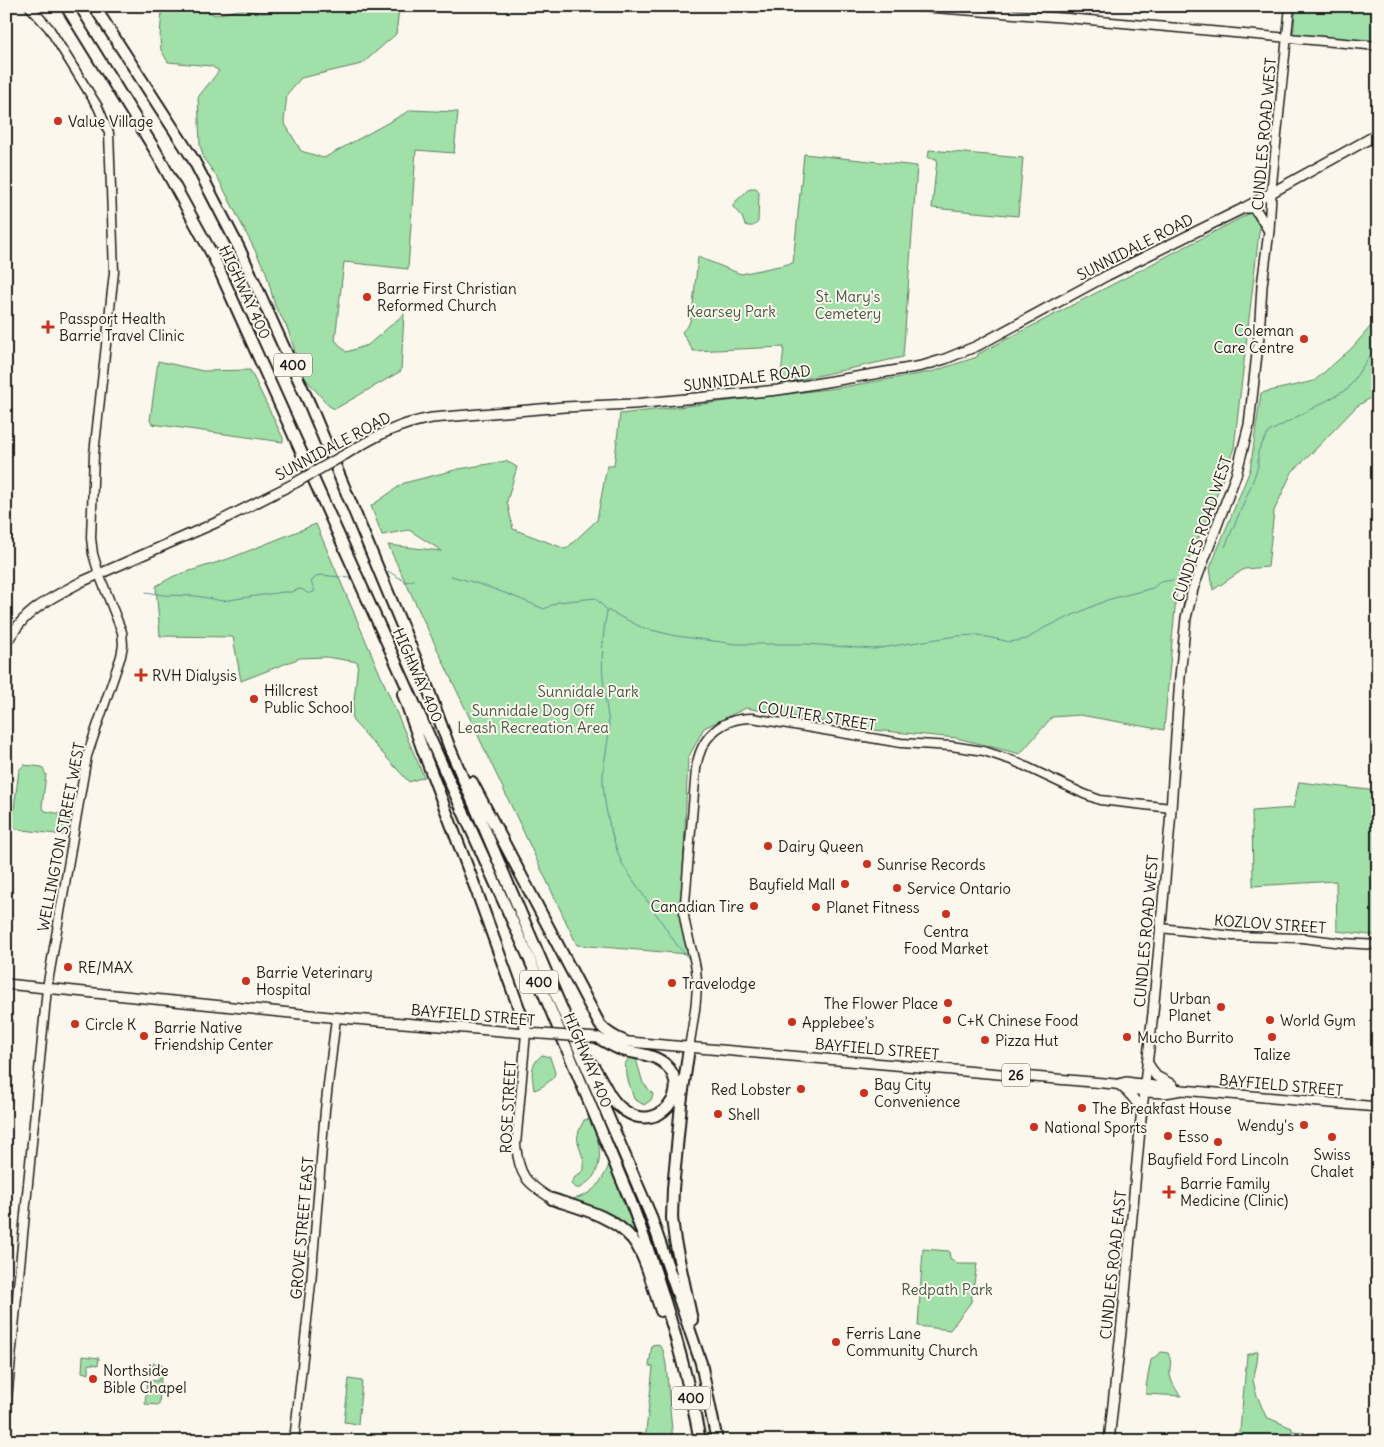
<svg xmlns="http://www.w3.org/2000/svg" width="1384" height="1447" viewBox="0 0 1384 1447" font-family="Delius,sans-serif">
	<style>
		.green { fill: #a1e0a8; stroke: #5e7e62 }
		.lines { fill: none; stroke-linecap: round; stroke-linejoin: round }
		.stream { stroke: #5d8e94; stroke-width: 1 }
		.tertiary-casing { stroke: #1c1c1c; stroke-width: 11 }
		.secondary-casing { stroke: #1c1c1c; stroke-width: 12 }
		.primary-casing { stroke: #1c1c1c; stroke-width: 12 }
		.motorway-casing { stroke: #1c1c1c; stroke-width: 14 }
		.tertiary { stroke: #fbf7ec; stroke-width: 8 }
		.secondary { stroke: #fbf7ec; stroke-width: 9 }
		.primary { stroke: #fbf7ec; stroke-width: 9 }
		.motorway { stroke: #fbf7ec; stroke-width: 10 }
		.secondary-bridge-casing { stroke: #1c1c1c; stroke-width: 12; stroke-linecap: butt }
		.primary-bridge-casing { stroke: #1c1c1c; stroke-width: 12; stroke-linecap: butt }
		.secondary-bridge { stroke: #fbf7ec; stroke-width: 9 }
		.primary-bridge { stroke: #fbf7ec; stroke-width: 9 }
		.poi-dot { fill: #c8321e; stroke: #fbf7ec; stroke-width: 2 }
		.labels { text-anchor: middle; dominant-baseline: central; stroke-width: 4; stroke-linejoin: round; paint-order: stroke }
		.shield { fill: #fbf7ec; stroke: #5f5e5a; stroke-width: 1 }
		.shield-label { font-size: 14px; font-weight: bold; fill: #1c1c1c }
		.poi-label { font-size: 15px; fill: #1c1c1c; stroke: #fbf7ec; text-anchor: start }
		.street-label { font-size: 15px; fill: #1c1c1c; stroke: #fbf7ec }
		.park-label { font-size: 15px; fill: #445746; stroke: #fbf7ec }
	</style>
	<rect width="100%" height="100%" fill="#fbf7ec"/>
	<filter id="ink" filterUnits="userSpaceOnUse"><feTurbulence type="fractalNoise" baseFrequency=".02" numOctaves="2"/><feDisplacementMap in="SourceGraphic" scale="10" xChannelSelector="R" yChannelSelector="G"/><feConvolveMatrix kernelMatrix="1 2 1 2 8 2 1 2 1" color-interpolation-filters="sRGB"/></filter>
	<g filter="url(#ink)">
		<path class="green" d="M164,6H196L215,15L242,9L262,13L281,12L288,6H394L399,9L396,34L362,64L301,78L287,94L284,122L301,151L324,158L411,110L458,112L454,153L416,150L408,269L344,262L335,340L346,352L368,345L404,314L401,371L335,409L329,406L303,376L287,327L275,306L266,272L219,180L204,159L200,145L198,97L219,71L211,66L168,62L161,50L160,37L162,9Z
			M1296,6H1378V41L1293,35Z
			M929,150L1023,158L1018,216L932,208L937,159L928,158Z
			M804,154L917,166L903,357L780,384L784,347L693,351L682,332L689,324L692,314L698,257L741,274L793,263Z
			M750,188H756L759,192L758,222C753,227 751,227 745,225L742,217L733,207V204Z
			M1262,207L1234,448L1210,513L1177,586L1164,730L1080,715L1052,717L1020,754L957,738L863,729L746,708L704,728L688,758L681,915L688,954L577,945L388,545L442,551L409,530L382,535L371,506L404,483L459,469L506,461L517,467L507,501L513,529L566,549L597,520L607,466H614L620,414L837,388L931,372L977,357L978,354Z
			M1378,318V393L1356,407L1311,454L1292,472L1274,511L1268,567L1244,569L1213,590L1210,568L1250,470L1261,393L1314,381L1351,349Z
			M158,361L203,371L250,370L283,438V442L152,424L150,420Z
			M316,524L424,777L409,782L352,720L358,662L326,657L300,658L241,681L233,637L160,636L156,586L174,576L228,559Z
			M24,765L42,767L46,775L42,806L45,811L61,814L63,812H71L66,832L63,835L16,829L12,824L19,770Z
			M1299,782L1378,791V936L1337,931L1336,881L1253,886L1252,811L1293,808Z
			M542,1055L550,1057C551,1062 554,1068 555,1073C555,1079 540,1089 534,1090C532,1074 529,1066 542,1055Z
			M629,1058L636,1059L643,1083L653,1094L651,1100L644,1105L634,1099L628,1080L625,1064Z
			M591,1119C598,1136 605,1160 593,1177C590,1181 585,1184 581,1188H576L571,1184L575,1177L584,1170C585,1157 580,1153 578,1142C576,1135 581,1126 584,1120Z
			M609,1165L639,1242L567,1200C590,1197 600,1186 609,1165Z
			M923,1249L949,1251L950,1258L958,1264H977L971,1302L950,1330L918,1326Z
			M658,1344L663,1350L666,1364L673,1441H645L653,1367L649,1366L652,1345Z
			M1258,1351L1257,1363L1253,1380L1256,1393L1266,1417L1292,1428V1431L1304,1432L1305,1441H1239L1247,1355Z
			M1161,1352L1168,1353C1173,1364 1169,1365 1170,1374C1171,1382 1176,1390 1181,1396L1146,1394V1386L1151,1360Z
			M83,1356L99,1358L98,1365L93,1364H89V1374L82,1372Z
			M153,1363L162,1364L159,1405L145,1404L147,1380L158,1381L159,1370H154L152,1368Z
			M349,1379L362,1381L358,1424L344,1422Z"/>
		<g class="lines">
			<path class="stream" d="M1225,547L1251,486L1258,466V451L1269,432L1348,389L1378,343
				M388,571L406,582L414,580
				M451,576C483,584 514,596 544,609L558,602L595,598L607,610L643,628L676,636L736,644H806L874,649L956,636L978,635L1010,642L1027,639L1044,628L1107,600L1153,588L1160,582L1173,580
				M146,592L163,595L197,596L222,601L283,592H291L300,589C307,590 306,597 315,591L311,582L317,576L321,575L349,578
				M607,611C602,637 601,662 604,688C605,700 608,713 609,726C609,745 602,764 603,783C604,807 613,844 623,865L677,945L689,959"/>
			<g class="tertiary-casing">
				<path id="tertiary" d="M908,6L1067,18L1378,46
					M1271,194L1290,6
					M1160,928L1233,936L1302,938L1343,943L1378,945
					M526,1033L516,1145C519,1176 526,1183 552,1199
					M689,1048C693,1022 699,995 696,969C693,950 686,934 684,915L696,769C700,738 720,718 752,718L901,743L951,746L984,751L1014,761L1084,794L1100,800L1171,808
					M6,1410L47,988L87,756L121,656L123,645L122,632L99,574L93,554L91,538L94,454L114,272L109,133L98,107L49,28L29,6
					M294,1441L311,1283L325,1110L336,1018"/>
			</g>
			<g class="secondary-casing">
				<path id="secondary" d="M1244,208H1253L1258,213L1269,231
					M346,454C376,436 397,424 432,418L564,407L634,404L778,390L922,366L945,359L977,346L1108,275L1244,208L1378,134
					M6,642C12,635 17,626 23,620C39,603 61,593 81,582L222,520L295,483
					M6,984L330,1017L526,1033
					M1109,1441L1124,1304L1141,1118L1153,1013L1170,824L1180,677L1186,618L1193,589L1236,475L1249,425L1259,336L1262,286L1269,231L1271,194"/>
			</g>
			<g class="primary-casing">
				<path id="primary" d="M526,1033L542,1034
					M618,1041L1115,1084L1145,1092L1165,1093L1182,1090
					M1147,1062L1156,1076L1173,1085
					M1118,1084L1126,1082L1182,1090L1378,1107
					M1122,1087C1131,1094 1136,1101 1142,1111"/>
			</g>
			<g class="motorway-casing">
				<path id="motorway" d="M66,6L155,150L213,256L529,958L631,1202C660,1280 685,1359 700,1441
					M94,6L193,159L239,248L310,405L427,686L449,746L650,1214L701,1363L717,1441
					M403,694L422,748L477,892L525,1025L526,1033
					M472,782L600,1025C607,1033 614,1037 624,1041
					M689,1048L681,1104L673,1189L672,1218L675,1241L692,1320
					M587,1059C603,1074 606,1099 625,1111C658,1134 694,1091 665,1064C653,1053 633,1054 619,1049C612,1046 605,1042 598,1038
					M552,1199C579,1208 614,1216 633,1240C646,1257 654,1291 661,1311"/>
			</g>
			<use href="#tertiary" class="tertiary"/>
			<use href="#secondary" class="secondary"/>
			<use href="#primary" class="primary"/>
			<use href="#motorway" class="motorway"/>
			<g class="secondary-bridge-casing">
				<path id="secondary-bridge" d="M295,483L346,454"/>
			</g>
			<g class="primary-bridge-casing">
				<path id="primary-bridge" d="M542,1034L598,1038"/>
			</g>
			<use href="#secondary-bridge" class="secondary-bridge"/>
			<use href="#primary-bridge" class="primary-bridge"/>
		</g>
	</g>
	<g class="poi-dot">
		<circle cx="58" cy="121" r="5"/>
		<circle cx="367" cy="297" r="5"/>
		<path d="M45.5 319.5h5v5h5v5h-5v5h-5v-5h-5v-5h5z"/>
		<circle cx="1304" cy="339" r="5"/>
		<path d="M138.5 667.5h5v5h5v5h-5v5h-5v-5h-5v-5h5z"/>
		<circle cx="254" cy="699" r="5"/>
		<circle cx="768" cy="846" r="5"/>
		<circle cx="867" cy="864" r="5"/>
		<circle cx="845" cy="884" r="5"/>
		<circle cx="897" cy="888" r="5"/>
		<circle cx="754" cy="906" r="5"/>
		<circle cx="816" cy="907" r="5"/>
		<circle cx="946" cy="914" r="5"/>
		<circle cx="68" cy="967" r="5"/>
		<circle cx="246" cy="981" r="5"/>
		<circle cx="672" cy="983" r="5"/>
		<circle cx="948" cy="1003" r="5"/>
		<circle cx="1221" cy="1007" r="5"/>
		<circle cx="947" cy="1020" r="5"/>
		<circle cx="1270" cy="1020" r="5"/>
		<circle cx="792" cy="1022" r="5"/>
		<circle cx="75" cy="1024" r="5"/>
		<circle cx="144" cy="1036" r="5"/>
		<circle cx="1127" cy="1037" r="5"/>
		<circle cx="1272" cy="1037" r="5"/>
		<circle cx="985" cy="1040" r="5"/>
		<circle cx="801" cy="1089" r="5"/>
		<circle cx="864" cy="1093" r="5"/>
		<circle cx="1082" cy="1108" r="5"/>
		<circle cx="718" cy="1114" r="5"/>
		<circle cx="1304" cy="1125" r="5"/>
		<circle cx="1034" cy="1127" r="5"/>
		<circle cx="1168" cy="1136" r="5"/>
		<circle cx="1332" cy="1137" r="5"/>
		<circle cx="1218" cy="1142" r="5"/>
		<path d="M1166.5 1184.5h5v5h5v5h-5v5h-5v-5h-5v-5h5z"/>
		<circle cx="836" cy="1342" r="5"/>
		<circle cx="93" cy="1379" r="5"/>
	</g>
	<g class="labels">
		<g class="shield">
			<rect x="274" y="353.5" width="38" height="23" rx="4"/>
			<rect x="520" y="970.5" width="38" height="23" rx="4"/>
			<rect x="1002" y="1063.5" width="28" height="23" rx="4"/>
			<rect x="672" y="1386.5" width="38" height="23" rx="4"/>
		</g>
		<g class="shield-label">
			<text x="293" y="365">400</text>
			<text x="539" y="982">400</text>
			<text x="1016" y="1075">26</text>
			<text x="691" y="1398">400</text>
		</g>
		<g class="poi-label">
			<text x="68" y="121">Value Village</text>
			<text x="377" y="288">Barrie First Christian<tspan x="377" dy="17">Reformed Church</tspan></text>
			<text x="59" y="318">Passport Health<tspan x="59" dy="17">Barrie Travel Clinic</tspan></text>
			<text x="1294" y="330" text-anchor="end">Coleman<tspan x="1294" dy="17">Care Centre</tspan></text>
			<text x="152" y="675">RVH Dialysis</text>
			<text x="264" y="690">Hillcrest<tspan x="264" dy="17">Public School</tspan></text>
			<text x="778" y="846">Dairy Queen</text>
			<text x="877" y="864">Sunrise Records</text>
			<text x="835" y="884" text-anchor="end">Bayfield Mall</text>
			<text x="907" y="888">Service Ontario</text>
			<text x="744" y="906" text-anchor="end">Canadian Tire</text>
			<text x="826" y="907">Planet Fitness</text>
			<text x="946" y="931" text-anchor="middle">Centra<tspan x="946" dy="17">Food Market</tspan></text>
			<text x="78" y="967">RE/MAX</text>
			<text x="256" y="972">Barrie Veterinary<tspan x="256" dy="17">Hospital</tspan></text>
			<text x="682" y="983">Travelodge</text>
			<text x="1211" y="998" text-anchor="end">Urban<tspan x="1211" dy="17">Planet</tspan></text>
			<text x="938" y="1003" text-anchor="end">The Flower Place</text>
			<text x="957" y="1020">C+K Chinese Food</text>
			<text x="1280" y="1020">World Gym</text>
			<text x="802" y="1022">Applebee's</text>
			<text x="85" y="1024">Circle K</text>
			<text x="154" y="1027">Barrie Native<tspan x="154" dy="17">Friendship Center</tspan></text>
			<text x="1137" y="1037">Mucho Burrito</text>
			<text x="995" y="1040">Pizza Hut</text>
			<text x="1272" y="1054" text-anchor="middle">Talize</text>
			<text x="874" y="1084">Bay City<tspan x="874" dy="17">Convenience</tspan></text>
			<text x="791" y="1089" text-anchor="end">Red Lobster</text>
			<text x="1092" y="1108">The Breakfast House</text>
			<text x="728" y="1114">Shell</text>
			<text x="1294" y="1125" text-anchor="end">Wendy's</text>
			<text x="1044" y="1127">National Sports</text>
			<text x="1178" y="1136">Esso</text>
			<text x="1332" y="1154" text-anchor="middle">Swiss<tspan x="1332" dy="17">Chalet</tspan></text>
			<text x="1218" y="1159" text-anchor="middle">Bayfield Ford Lincoln</text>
			<text x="1180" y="1183">Barrie Family<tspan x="1180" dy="17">Medicine (Clinic)</tspan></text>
			<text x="846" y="1333">Ferris Lane<tspan x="846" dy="17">Community Church</tspan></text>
			<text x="103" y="1370">Northside<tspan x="103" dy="17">Bible Chapel</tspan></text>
		</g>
		<g class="street-label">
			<text transform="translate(1264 134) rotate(-85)">CUNDLES ROAD WEST</text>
			<text transform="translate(1135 247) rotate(-27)">SUNNIDALE ROAD</text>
			<text transform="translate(245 292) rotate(65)">HIGHWAY 400</text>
			<text transform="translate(747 378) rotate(-7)">SUNNIDALE ROAD</text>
			<text transform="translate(333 446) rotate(-28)">SUNNIDALE ROAD</text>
			<text transform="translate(1202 529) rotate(-71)">CUNDLES ROAD WEST</text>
			<text transform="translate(418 675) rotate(66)">HIGHWAY 400</text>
			<text transform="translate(817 716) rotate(9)">COULTER STREET</text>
			<text transform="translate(61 837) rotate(-79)">WELLINGTON STREET WEST</text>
			<text transform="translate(1270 924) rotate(4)">KOZLOV STREET</text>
			<text transform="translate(1146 931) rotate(-85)">CUNDLES ROAD WEST</text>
			<text transform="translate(473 1015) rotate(5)">BAYFIELD STREET</text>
			<text transform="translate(877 1049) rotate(5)">BAYFIELD STREET</text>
			<text transform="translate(588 1060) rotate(67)">HIGHWAY 400</text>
			<text transform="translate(1281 1085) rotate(5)">BAYFIELD STREET</text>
			<text transform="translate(508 1107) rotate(-87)">ROSE STREET</text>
			<text transform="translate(302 1228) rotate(-85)">GROVE STREET EAST</text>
			<text transform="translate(1113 1265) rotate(-84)">CUNDLES ROAD EAST</text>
		</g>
		<g class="park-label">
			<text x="848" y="296">St. Mary's<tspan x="848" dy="17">Cemetery</tspan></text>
			<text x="731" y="311">Kearsey Park</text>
			<text x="588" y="691">Sunnidale Park</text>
			<text x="533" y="710">Sunnidale Dog Off<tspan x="533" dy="17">Leash Recreation Area</tspan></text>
			<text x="947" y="1289">Redpath Park</text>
		</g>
	</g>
	<rect width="1384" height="1447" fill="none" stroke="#fbf7ec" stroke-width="25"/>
	<rect x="12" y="12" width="1359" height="1422" fill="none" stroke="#1c1c1c" stroke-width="2" filter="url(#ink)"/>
</svg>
